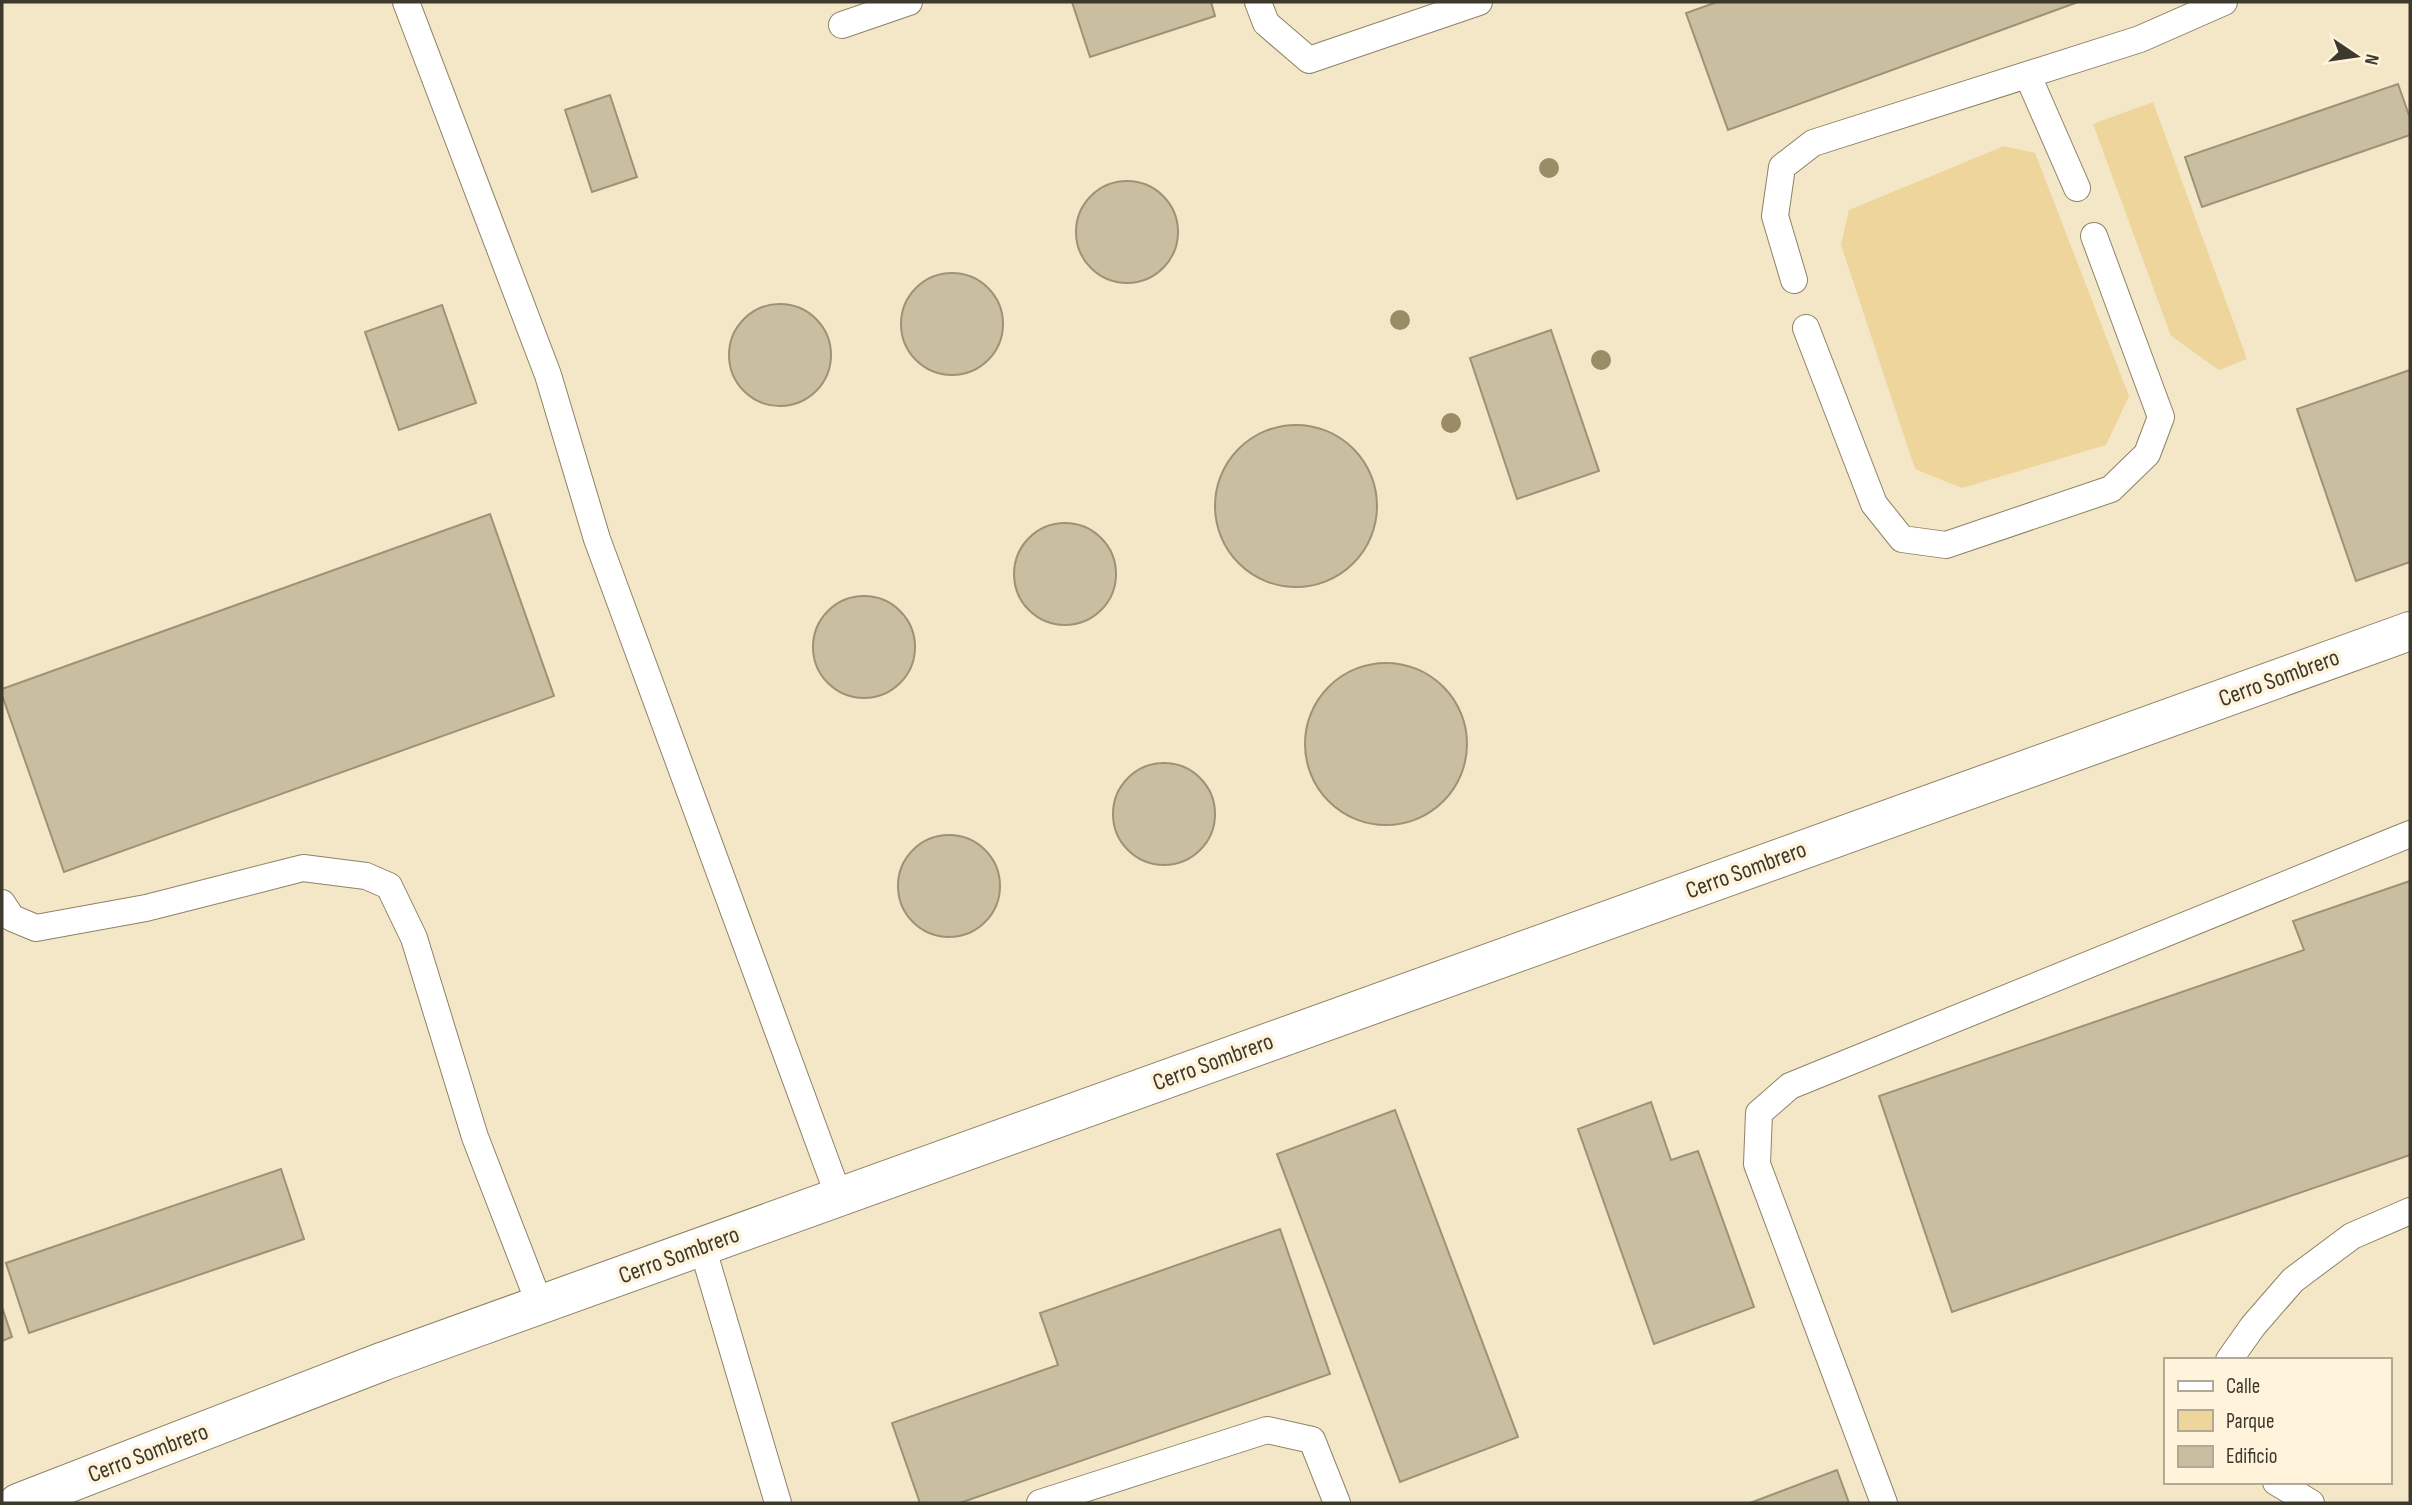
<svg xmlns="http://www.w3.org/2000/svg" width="2412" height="1505" viewBox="0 0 2412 1505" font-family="'Sofia Sans Condensed',sans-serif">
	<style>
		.green { fill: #edd59c }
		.building { fill: #cabea0; stroke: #9e9276; stroke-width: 2 }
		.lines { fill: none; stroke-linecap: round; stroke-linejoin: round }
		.lane-casing { stroke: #8e8265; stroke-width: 28 }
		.street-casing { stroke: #8e8265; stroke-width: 40 }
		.lane { stroke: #fff; stroke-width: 26 }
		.street { stroke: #fff; stroke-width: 38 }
		.tree { fill: #9a8c67 }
		.labels { text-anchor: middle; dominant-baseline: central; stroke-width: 7; stroke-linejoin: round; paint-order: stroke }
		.street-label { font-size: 24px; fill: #3e392d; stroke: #fff4db }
	</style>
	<rect width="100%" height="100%" fill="#f4e7c8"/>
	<path class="green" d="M2153,102L2247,359L2219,370L2171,336L2093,124Z
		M2004,146L2035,153L2129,396L2106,445L1962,488L1915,469L1841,245L1849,210Z"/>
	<path class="building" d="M1072,2H1211L1215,16L1090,57Z
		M1717,2H2078L1728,130L1686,13Z
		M2398,84L2410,118V135L2202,207L2185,157Z
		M610,95L637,177L592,192L565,110Z
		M1076 232a51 51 0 1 1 102 0a51 51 0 1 1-102 0Z
		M901 324a51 51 0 1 1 102 0a51 51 0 1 1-102 0Z
		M729 355a51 51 0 1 1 102 0a51 51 0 1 1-102 0Z
		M442,305L476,403L399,430L365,332Z
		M1551,330L1599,471L1517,499L1470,358Z
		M2410,370V562L2356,581L2297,409Z
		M1215 506a81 81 0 1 1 162 0a81 81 0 1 1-162 0Z
		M490,514L554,696L64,872L2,695V689Z
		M1014 574a51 51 0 1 1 102 0a51 51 0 1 1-102 0Z
		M813 647a51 51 0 1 1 102 0a51 51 0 1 1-102 0Z
		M1305 744a81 81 0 1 1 162 0a81 81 0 1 1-162 0Z
		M1113 814a51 51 0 1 1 102 0a51 51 0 1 1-102 0Z
		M898 886a51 51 0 1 1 102 0a51 51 0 1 1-102 0Z
		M2410,881V1155L1952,1312L1879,1096L2304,950L2293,921Z
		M1651,1102L1671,1160L1698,1151L1754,1307L1654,1344L1578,1129Z
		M1395,1110L1518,1437L1400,1482L1277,1154Z
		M281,1169L304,1239L29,1333L6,1263Z
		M1280,1229L1330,1374L960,1503H920L892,1423L1058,1365L1040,1313Z
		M2,1307L12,1337L2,1341Z
		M1837,1470L1849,1503H1750Z"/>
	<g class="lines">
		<g class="lane-casing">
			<path id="lane" d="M406,2L548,375L597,539L839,1197
				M1258,2L1266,23L1309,60L1479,2
				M842,25L909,2
				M2028,76L2077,188
				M1794,280L1775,216L1782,167L1813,143L2140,39L2224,2
				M1806,328L1874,504L1902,539L1946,545L2111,489L2147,454L2161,417L2094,236
				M2,903L12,918L36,928L146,908L303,868L366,876L389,886L414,938L475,1137L540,1305
				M702,1246L778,1503
				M2229,1360L2253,1326L2293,1280L2352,1236L2410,1211
				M2276,1482L2311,1503
				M1040,1503L1267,1430L1312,1440L1337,1503
				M1884,1503L1757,1164L1759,1113L1790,1086L2410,834"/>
		</g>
		<g class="street-casing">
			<path id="street" d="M18,1503L384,1361L2410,631"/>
		</g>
		<use href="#lane" class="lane"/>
		<use href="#street" class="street"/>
	</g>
	<g class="tree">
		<circle cx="1549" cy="168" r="10"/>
		<circle cx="1400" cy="320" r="10"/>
		<circle cx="1601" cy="360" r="10"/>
		<circle cx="1451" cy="423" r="10"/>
	</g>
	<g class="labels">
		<g class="street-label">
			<text transform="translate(2279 678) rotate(-20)">Cerro Sombrero</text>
			<text transform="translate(1746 870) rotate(-20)">Cerro Sombrero</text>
			<text transform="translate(1213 1062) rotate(-20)">Cerro Sombrero</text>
			<text transform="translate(679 1255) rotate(-20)">Cerro Sombrero</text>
			<text transform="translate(148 1453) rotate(-21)">Cerro Sombrero</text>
		</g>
	</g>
	<rect width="2412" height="1505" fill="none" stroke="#3e392d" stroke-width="7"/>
	<rect x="2164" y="1358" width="228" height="126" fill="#fff4db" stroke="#b2a995" stroke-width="2"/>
	<rect x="2178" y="1381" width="35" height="10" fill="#ffffff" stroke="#b2a995" stroke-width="2"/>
	<text x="2226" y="1393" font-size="21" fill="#3e392d">Calle</text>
	<rect x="2178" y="1410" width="35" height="21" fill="#edd59c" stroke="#b2a995" stroke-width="2"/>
	<text x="2226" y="1428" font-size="21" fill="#3e392d">Parque</text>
	<rect x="2178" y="1446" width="35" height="21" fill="#cabea0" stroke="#b2a995" stroke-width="2"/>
	<text x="2226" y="1463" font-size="21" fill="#3e392d">Edificio</text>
	<g transform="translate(2356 56) rotate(103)" stroke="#fff4db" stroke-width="5" paint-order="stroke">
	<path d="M0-5L12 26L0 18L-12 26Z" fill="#3e392d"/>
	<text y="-10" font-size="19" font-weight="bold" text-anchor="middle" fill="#3e392d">N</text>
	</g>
</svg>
